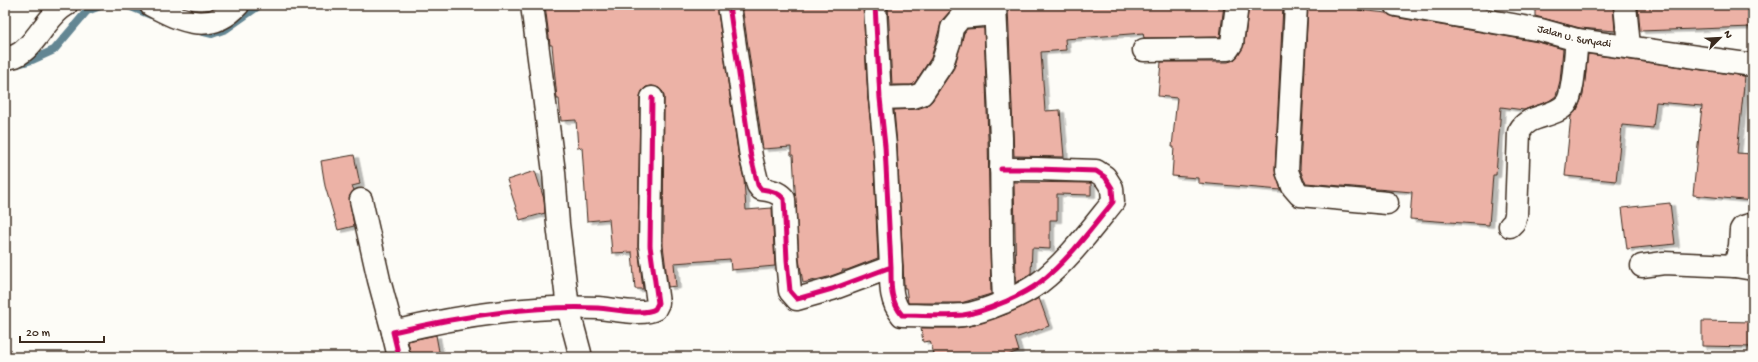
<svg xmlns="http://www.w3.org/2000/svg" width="1758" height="362" viewBox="0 0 1758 362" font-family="'Gochi Hand',sans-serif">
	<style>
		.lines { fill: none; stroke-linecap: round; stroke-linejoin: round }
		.stream { stroke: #648693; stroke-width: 8 }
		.building { fill: #ecb2a6; stroke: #3b2a1e; filter: url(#shadow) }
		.street-casing { stroke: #3b2a1e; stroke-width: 25 }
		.street { stroke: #fdfcf7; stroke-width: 22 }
		.cycleway-casing { stroke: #fdfcf7; stroke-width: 8 }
		.cycleway { stroke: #d6006c; stroke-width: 5 }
		.labels { text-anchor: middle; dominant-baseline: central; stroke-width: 3.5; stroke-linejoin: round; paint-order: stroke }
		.street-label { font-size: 11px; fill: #3b2a1e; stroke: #fdfcf7 }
	</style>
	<defs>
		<filter id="shadow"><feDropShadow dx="4.5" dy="2.5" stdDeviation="0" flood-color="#0004"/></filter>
	</defs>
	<rect width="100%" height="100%" fill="#fdfcf7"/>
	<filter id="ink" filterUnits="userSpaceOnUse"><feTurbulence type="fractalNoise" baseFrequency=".025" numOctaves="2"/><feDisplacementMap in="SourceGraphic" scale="8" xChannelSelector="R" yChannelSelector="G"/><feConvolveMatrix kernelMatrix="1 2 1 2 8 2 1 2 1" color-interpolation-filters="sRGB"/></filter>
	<g filter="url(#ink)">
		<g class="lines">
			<path class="stream" d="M126,5L151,15
				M200,31L212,34L226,29L260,5
				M18,64L32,60L54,50L87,11L103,5"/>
		</g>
		<path class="building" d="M545,5H717L739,159L744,179L746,210L772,208L775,266L731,270L730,259L674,263L676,286L668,287L663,245L664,98L663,92L659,88L652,86L646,87L642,91L640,98L638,246L643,289H635L632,252L612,253L609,219L587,221L582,147L578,148L576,120L561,121L559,99H557L552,45H550Z
			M742,5H863L868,99L873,147L878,258L847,270H842V272L828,277L803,283L799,259L793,155H791V147L763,149Z
			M888,5H958L952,9L942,20L931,58L914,84L911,85H892Z
			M1032,5H1224L1220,37L1144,38L1143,33L1065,39L1066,50L1041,52L1045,111L1060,110L1064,157L1014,156L1008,7Z
			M1249,5H1283L1275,170L1281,190L1198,183V178L1172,176L1174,147H1172L1177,98L1158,96L1161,62H1228L1234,60L1238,56L1244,45Z
			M1308,5L1358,6V10L1387,13L1394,17L1538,42L1563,49L1560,81L1556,96L1549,101L1524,110L1501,107L1496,175H1493L1489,225L1410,219L1412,192L1306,183L1304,180L1300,169Z
			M1535,5H1613L1615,31L1580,28L1535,16Z
			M1638,5H1753V27L1640,31Z
			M984,28L988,138L991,294L961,303H908L906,288H904V285L897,145L894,110L917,109L926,106L932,101L954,68L964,33L967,29Z
			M1588,54L1745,76L1737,153L1753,154V201L1693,195L1702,106L1656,102L1653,128L1622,125L1616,181L1565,176L1571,116L1577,110L1583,95Z
			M354,155L360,184L352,186L354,190L349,197L354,226L338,230L325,186L321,161Z
			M535,171L544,199L545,213L520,220L507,180Z
			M1014,182L1091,183V195L1057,194V220H1050V249L1032,248L1031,273L1016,283Z
			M1670,203L1675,244L1627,249L1622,208Z
			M1039,298L1049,326L1015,338L1019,351L1002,357H935L930,341L923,342L921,328H956L975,325L1007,314Z
			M1702,321L1753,322V347L1702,346Z
			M436,335L440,357H411L408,341Z"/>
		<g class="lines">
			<g class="street-casing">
				<g id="street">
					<path d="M151,5C181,21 211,35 238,5"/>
					<path d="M532,5L554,172L558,224L568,308L580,353L579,357"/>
					<path d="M729,5L751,157L758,185L761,189C770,190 779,192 784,199L787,260L790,291L797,299L832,289L891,267L885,146L880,98L875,5"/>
					<path d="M995,5L1001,138L1002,252L1004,301"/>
					<path d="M1296,5L1287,171L1293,187L1300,195L1387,203"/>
					<path id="s1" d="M1396,5L1541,30L1577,40L1753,65"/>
					<path d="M1625,5L1629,46"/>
					<path d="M1144,50L1228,49L1232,43L1237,5"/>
					<path d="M5,59C9,57 14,57 17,55C35,47 47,15 66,5"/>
					<path d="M880,98L913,97L922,94L942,64L950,40L952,28L961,17L995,14"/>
					<path d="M361,200L379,280L393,332"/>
					<path d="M1753,224L1743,227L1741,230L1740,246L1735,266L1753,269"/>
					<path d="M1510,226L1514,222L1516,215L1519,132C1528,113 1553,119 1566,104C1574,94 1575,54 1577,40"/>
					<path d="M1642,266L1664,263L1735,266"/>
					<path d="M891,267C891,285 890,301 902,315C922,315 943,317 963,315C985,312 1021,296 1039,283C1066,263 1092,228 1113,202L1112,188L1105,177L1096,171L1037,169H1001"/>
					<path d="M399,357L393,332C460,316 529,305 598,308C613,309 643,316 655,309L658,303L650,246L652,98"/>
				</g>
			</g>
			<use href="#street" class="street"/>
			<g class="cycleway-casing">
				<path id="cycleway" d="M729,5L751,157L758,185L761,189C770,190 779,192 784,199L787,260L790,291L797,299L832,289L891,267L885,146L880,98L875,5
					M891,267C891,285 890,301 902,315C922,315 943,317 963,315C985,312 1021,296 1039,283C1066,263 1092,228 1113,202L1112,188L1105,177L1096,171L1037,169H1001
					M399,357L393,332C460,316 529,305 598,308C613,309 643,316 655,309L658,303L650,246L652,98"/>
			</g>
			<use href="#cycleway" class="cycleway"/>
		</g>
	</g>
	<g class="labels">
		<g class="street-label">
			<text stroke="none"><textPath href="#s1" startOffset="181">Jalan U. Suryadi</textPath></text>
		</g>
	</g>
	<rect width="1758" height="362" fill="none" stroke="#fdfcf7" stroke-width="20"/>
	<rect x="10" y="10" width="1738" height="342" fill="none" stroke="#3b2a1e" stroke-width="1.5" filter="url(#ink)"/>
	<g transform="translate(1720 38) rotate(66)" stroke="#fdfcf7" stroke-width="3" paint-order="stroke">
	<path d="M0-3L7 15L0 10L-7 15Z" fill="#3b2a1e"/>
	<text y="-6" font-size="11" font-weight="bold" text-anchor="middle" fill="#3b2a1e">N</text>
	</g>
	<path d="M20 336v6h84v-6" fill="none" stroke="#3b2a1e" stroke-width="2"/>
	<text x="26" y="336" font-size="12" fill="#3b2a1e" stroke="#fdfcf7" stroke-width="3" paint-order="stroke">20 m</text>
</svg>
